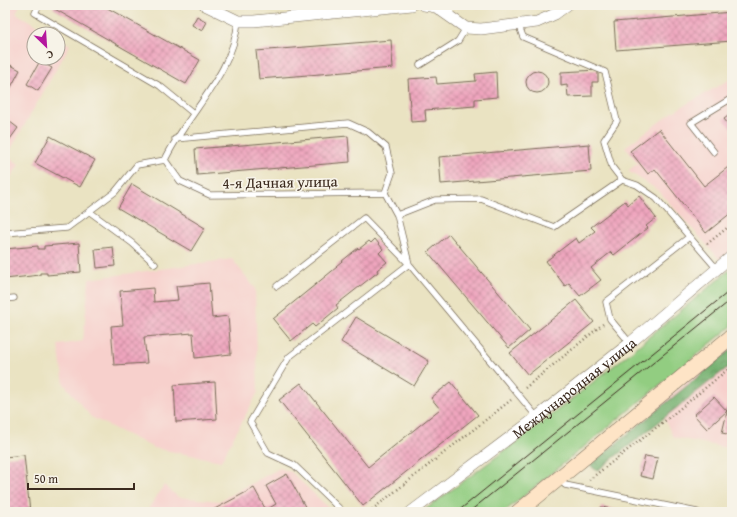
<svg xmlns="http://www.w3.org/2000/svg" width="737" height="517" viewBox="0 0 737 517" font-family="'Gentium Book Plus',serif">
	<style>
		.built { fill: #f7d0cc }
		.grass { fill: #92cd81; stroke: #667c50 }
		.forest { fill: url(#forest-crowns); stroke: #586d46 }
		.building { fill: url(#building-cross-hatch) }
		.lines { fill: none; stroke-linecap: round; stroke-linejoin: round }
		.lane-casing { stroke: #786b57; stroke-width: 7 }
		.street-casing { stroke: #786b57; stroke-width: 12 }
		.secondary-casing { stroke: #786b57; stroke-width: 16 }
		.path { stroke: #786b57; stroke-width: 2.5; stroke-dasharray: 1 3; stroke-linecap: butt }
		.lane { stroke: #fff; stroke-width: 5.5 }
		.street { stroke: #fff; stroke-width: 11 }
		.secondary { stroke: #fee4c6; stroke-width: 15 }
		.tram { stroke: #3b2a1e; stroke-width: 1 }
		.labels { text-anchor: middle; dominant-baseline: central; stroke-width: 3.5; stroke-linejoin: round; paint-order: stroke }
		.street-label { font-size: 15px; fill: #3b2a1e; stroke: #f7f3e8 }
	</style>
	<defs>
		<pattern id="forest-crowns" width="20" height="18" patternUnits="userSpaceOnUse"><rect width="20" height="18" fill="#75b06f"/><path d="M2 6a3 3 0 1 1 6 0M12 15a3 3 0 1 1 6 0" fill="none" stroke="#618f5b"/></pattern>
		<pattern id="building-cross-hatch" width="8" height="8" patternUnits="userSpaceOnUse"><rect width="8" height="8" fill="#efa5be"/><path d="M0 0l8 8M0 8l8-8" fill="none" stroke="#c3879a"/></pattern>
	</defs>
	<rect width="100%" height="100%" fill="#f7f3e8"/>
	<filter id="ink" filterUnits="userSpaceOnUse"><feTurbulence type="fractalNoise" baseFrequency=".025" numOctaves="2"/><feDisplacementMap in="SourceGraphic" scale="8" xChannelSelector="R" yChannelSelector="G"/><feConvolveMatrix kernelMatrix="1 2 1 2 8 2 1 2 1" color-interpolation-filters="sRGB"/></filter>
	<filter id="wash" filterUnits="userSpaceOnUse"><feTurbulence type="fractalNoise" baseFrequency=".012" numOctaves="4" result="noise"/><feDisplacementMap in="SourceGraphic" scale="16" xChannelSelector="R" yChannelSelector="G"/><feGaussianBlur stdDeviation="0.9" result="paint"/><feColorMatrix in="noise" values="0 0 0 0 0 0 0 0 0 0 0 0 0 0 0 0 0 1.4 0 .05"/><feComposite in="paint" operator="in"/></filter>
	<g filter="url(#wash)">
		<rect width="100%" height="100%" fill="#eae3c2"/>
		<path class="built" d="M5,5H20L16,13L51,34H34V58H58V38L70,45L7,156L19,164L7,184L5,183Z
			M732,78V250L720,260L658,190L628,171L638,163L625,147L673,112Z
			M232,259L255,288L258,392L221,461L154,448L91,417L64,384L58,345L83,341L89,279Z
			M732,345V449L673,437L658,405Z
			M280,468L291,472L333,512H146L164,485L178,497L219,501Z"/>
		<path class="grass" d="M732,268V326L504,512H422L534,429L626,356Z"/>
		<path class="forest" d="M732,349V364L597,471L590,465Z"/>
		<g id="blocks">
			<path class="building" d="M55,5H102L200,60L186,84L53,8Z
				M477,5H505V6L477,8Z
				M732,12V41L616,50L614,22Z
				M197,16L207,22L202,31L192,25Z
				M391,40L393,68L259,79L256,51Z
				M40,61L52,68L38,91L27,84Z
				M5,62L20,70L10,89L5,86Z
				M598,70V82H592V96L568,97L567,85L561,86V72Z
				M526 82a11 11 0 1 1 22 0a11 11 0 1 1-22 0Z
				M496,72L497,97L475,99V106L425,110L426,121L411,122L408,79L436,77L437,84L476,81L475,74Z
				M732,113V129L724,119Z
				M5,118L18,128L5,146Z
				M659,129L704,186L732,164V212L706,233L655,169L648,174L630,151Z
				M50,136L95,160L80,187L35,163Z
				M348,136L350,162L197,175L195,149Z
				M589,144L591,171L441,184L439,157Z
				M132,184L205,228L191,251L118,208Z
				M639,196L656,218L646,226L648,228L614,255L611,252L591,268L601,280L580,296L569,283L565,286L546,261L576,238L579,243L595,231L591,227L625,201L628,205Z
				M449,234L530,330L509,348L428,252Z
				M375,239L383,249L379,253L387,262L377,270L378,272L336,305L338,308L315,327L312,324L291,341L273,319L337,267L336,266L358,248L359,249L369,241L371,243Z
				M79,243L81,272L47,275V273H40V275L5,279V249L38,246V249H44V246Z
				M113,247L115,266L97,268L95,249Z
				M209,283L212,318L228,316L231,354L195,358L193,333L144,337L147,363L114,365L111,326L123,325L120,291L153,288L154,302L178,300L176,286Z
				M576,300L594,322L528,375L510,353Z
				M356,317L429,361L414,386L341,342Z
				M215,382L217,419L176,422L174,385Z
				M451,382L478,415L363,506L279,400L301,383L368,467L440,409L431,398Z
				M714,397L727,411L707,429L694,415Z
				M730,399L732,400V435L722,433Z
				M24,455L30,512H5V457Z
				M645,456L658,458L653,479L640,476Z
				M287,474L308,512H209L254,488L266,510L276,504L266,486Z
				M601,507L624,511V512H600Z"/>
		</g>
	</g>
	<g filter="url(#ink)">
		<use href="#blocks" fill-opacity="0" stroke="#786b57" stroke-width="1"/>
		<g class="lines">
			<g class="lane-casing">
				<path id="lane" d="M39,5L35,13L160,86L193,113
					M450,5L451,17
					M519,26L523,37L605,72L617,121L604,140L612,167L622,180
					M420,65L458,41L466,28
					M175,139L348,123L368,132L386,147L392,173L385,193
					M714,152L691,123L732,98
					M165,160L180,181L210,195L385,193L397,215L409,264
					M90,212L132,243L155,264
					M397,215L435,200L481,199L554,227L622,180L637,185L656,198L717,269
					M5,233L67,228L115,192L137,165L165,160C187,113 233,75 238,21
					M277,286L364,218L409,264L537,417
					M5,299L14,298
					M630,343L610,319L606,302L689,237
					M560,479L565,485L697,512
					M343,512L294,465L268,453L250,422L289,357L409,264"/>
			</g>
			<g class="street-casing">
				<g id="street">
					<path d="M205,5L238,21H254L412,5"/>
					<path d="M424,5L436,7L466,28L481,29L537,22L555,14L567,5"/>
					<path id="s1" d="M411,512L537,417L630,343L732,256"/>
				</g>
			</g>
			<g class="secondary-casing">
				<path id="secondary" d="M518,512L732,336"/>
			</g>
			<path class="path" d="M707,244L732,224
				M525,388L603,324
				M589,480L666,420L732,366
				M369,512L511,400"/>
			<use href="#lane" class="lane"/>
			<use href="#street" class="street"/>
			<use href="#secondary" class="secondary"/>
			<path class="tram" d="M457,512L732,289
				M469,512L732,299"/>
		</g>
	</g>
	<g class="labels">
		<g class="street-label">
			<text transform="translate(280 182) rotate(-1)">4-я Дачная улица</text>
			<text stroke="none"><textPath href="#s1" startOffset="205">Международная улица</textPath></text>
		</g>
	</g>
	<rect width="737" height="517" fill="none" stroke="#f7f3e8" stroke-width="20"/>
	<g transform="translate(46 46) rotate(155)"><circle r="19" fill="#f7f3e8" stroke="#aca397"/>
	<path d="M0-3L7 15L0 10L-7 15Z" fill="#b5179e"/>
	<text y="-6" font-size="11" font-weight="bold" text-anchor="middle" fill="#3b2a1e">С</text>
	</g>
	<path d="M28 483v6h106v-6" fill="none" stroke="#3b2a1e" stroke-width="2"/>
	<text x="34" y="483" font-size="12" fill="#3b2a1e" stroke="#f7f3e8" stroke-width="3" paint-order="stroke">50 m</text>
</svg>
